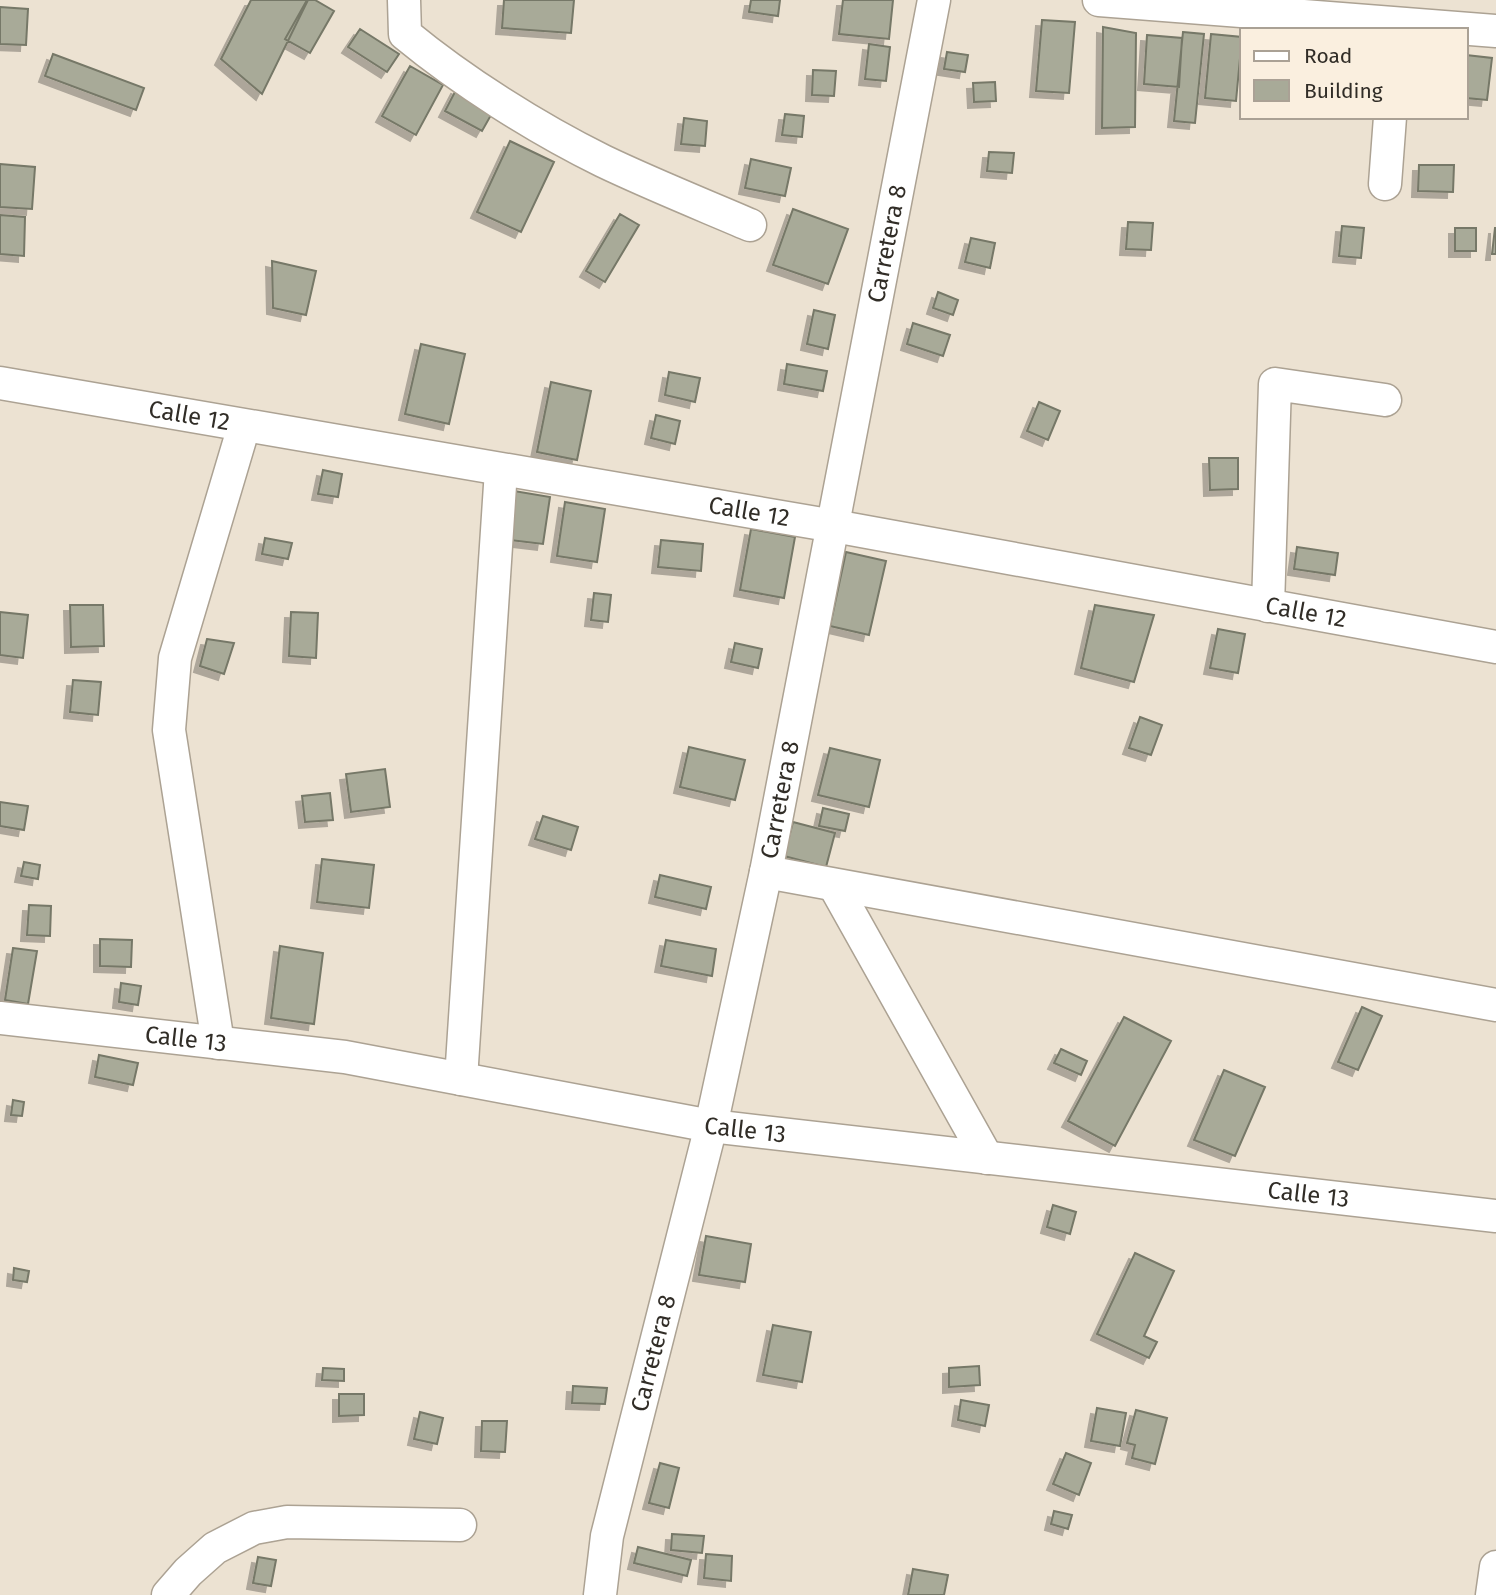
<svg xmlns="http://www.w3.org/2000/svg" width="1496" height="1595" viewBox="0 0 1496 1595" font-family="'Fira Sans',sans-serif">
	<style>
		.building { fill: #a8aa98; stroke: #767867; stroke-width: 2; filter: url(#shadow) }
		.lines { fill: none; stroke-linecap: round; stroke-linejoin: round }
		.minor-casing { stroke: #aca293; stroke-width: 35 }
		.minor { stroke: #fff; stroke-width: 32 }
		.labels { text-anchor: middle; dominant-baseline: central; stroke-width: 6; stroke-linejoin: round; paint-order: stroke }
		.street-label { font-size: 24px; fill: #312d27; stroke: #faefdf }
	</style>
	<defs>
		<filter id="shadow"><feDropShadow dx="-6" dy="6" stdDeviation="0" flood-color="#0004"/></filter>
	</defs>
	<rect width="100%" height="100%" fill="#ece2d2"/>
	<path class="building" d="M251,0H308L262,94L221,59Z
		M307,0H315L334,11L310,53L285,39Z
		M504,0H574L571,33L502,28Z
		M751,0H780L778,16L749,12Z
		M843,0H893L889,39L839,34Z
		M0,7L28,9L26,45L0,44Z
		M1042,20L1075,22L1069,93L1036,91Z
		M1103,27L1136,33L1135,127L1102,128Z
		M360,29L399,54L387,72L348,47Z
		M1183,32L1204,34L1195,123L1174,121Z
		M1211,34L1242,37L1236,101L1205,98Z
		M1147,35L1182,38L1179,87L1144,84Z
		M869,44L890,47L886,81L865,79Z
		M947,52L968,55L965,72L944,69Z
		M53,54L144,88L136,110L45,76Z
		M1466,55L1492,58L1487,100L1466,98Z
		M410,66L443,85L416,135L382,116Z
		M813,70L836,71L834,96L812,95Z
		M995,82L996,101L974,102L973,83Z
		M457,88L495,108L482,131L445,111Z
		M785,114L804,116L802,137L782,135Z
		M684,118L707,121L705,146L681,144Z
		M510,141L554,162L521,232L477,212Z
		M989,152L1014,153L1012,173L987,171Z
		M751,159L791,168L785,196L745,188Z
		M0,164L35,167L32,209L0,207Z
		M1419,165H1454L1453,192L1418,191Z
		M793,209L848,229L828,284L773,265Z
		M620,214L639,225L605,282L586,271Z
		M0,215L25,217L24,256L0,254Z
		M1128,222L1153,223L1151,250L1126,249Z
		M1342,226L1364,228L1361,258L1339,256Z
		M1455,228H1476V251H1455Z
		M1495,228H1496V254H1492Z
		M971,238L995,243L990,268L965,262Z
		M272,261L316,271L306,315L273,308Z
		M938,292L958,300L953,315L933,308Z
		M814,310L835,315L828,349L807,344Z
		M913,323L950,335L943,356L907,344Z
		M421,344L465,354L449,424L405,414Z
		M787,364L827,371L823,391L784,384Z
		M669,372L700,378L695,402L665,395Z
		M551,382L591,391L577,460L537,452Z
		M1039,402L1060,411L1048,440L1027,431Z
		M656,415L680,421L675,444L651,438Z
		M1209,458H1238V489L1210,490Z
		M323,470L342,474L338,497L318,494Z
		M508,490L550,497L543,544L501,539Z
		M565,502L605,509L597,562L557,556Z
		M751,529L795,537L784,598L740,590Z
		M265,538L292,543L288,559L262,554Z
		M661,540L703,544L701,571L658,567Z
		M1297,547L1338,553L1335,575L1294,569Z
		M846,552L886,561L869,635L830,626Z
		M594,593L611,595L608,622L591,620Z
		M70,605H103L104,646L71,647Z
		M1095,605L1154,615L1134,682L1081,668Z
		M0,612L28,615L23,658L0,655Z
		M291,612L318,613L316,658L289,656Z
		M1218,629L1245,634L1238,673L1210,668Z
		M207,639L234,643L224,674L200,666Z
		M735,643L762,649L758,668L731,662Z
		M73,680L101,682L98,715L70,712Z
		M1140,717L1162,725L1151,755L1129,748Z
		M689,747L745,760L735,800L680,787Z
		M830,748L880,760L869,807L818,795Z
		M385,769L390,807L351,812L346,774Z
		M330,793L333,820L305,822L302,796Z
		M0,802L28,806L24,830L0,826Z
		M823,808L849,814L845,831L819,826Z
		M543,816L578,827L571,850L535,839Z
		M793,822L835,833L826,867L784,856Z
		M322,859L374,865L369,908L317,902Z
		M24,862L40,865L38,879L21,876Z
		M660,875L711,887L706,909L655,897Z
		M29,905L51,906L50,936L27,935Z
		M100,939L132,940L131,967L100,966Z
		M666,940L716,949L712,976L661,966Z
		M280,946L323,953L314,1024L271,1018Z
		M13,948L37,951L28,1004L5,1000Z
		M121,983L141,986L138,1005L119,1002Z
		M1362,1007L1382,1016L1358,1070L1338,1062Z
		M1124,1017L1171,1041L1115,1146L1068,1121Z
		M1061,1049L1087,1061L1081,1075L1054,1063Z
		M99,1055L138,1063L133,1085L95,1077Z
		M1224,1070L1265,1087L1235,1156L1194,1140Z
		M13,1100L24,1102L22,1116L11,1115Z
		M1053,1205L1076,1212L1070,1234L1047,1227Z
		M706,1236L751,1244L745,1282L699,1275Z
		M1135,1253L1174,1271L1144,1336L1157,1342L1149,1358L1097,1334Z
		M14,1268L29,1271L27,1282L13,1280Z
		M773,1325L811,1332L802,1382L763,1375Z
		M979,1366L980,1385L949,1387V1368Z
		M323,1368L344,1369V1381L322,1380Z
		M573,1386L607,1388L605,1404L572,1403Z
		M339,1394H364V1415L339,1416Z
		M961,1400L989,1405L985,1426L958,1420Z
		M1097,1408L1126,1413L1120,1446L1091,1441Z
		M1136,1410L1167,1418L1155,1464L1132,1458L1135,1445L1127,1443Z
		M420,1412L443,1418L437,1444L414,1439Z
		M482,1421H507L505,1452L481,1451Z
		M1066,1453L1091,1463L1079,1495L1053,1484Z
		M660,1463L679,1468L669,1508L649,1503Z
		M1054,1511L1072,1515L1068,1529L1051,1524Z
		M672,1534L704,1536L702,1553L671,1550Z
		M638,1547L691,1560L687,1576L634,1563Z
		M706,1554L732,1556L731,1581L704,1578Z
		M258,1557L276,1560L271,1586L253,1583Z
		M913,1569L948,1575L944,1595H908Z"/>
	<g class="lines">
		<g class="minor-casing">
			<g id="minor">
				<path d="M404,0L405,34C462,81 536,128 603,161C651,184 701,204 750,225"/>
				<path d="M1099,0L1496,31"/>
				<path d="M1385,184L1390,117"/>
				<path id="s1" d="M0,383L834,526L1496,647"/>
				<path d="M1268,606L1275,384L1385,400"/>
				<path d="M766,872L1496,1005"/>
				<path d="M834,885L987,1158"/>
				<path id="s2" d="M0,1018L345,1057L711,1126L1496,1216"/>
				<path d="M218,1043L169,730L175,658L244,426"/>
				<path d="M461,1079L501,470"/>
				<path d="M168,1595L188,1572L215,1548L254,1528L287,1522L460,1525"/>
				<path id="s3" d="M600,1595L607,1536L711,1126L766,872L934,0"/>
				<path d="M1492,1595L1496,1567"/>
			</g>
		</g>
		<use href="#minor" class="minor"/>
	</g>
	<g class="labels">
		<g class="street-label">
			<text stroke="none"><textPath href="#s3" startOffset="1382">Carretera 8</textPath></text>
			<text stroke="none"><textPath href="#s1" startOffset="192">Calle 12</textPath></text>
			<text stroke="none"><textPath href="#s1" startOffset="760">Calle 12</textPath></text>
			<text stroke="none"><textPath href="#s1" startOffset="1326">Calle 12</textPath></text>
			<text stroke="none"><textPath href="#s3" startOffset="816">Carretera 8</textPath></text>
			<text stroke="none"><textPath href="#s2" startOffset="187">Calle 13</textPath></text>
			<text stroke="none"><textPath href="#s2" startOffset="754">Calle 13</textPath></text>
			<text stroke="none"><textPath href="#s2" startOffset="1321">Calle 13</textPath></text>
			<text stroke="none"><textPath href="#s3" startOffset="248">Carretera 8</textPath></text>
		</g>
	</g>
	<rect x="1240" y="28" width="228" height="91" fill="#faefdf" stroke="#aaa195" stroke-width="2"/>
	<rect x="1254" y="51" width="35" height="10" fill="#ffffff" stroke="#aaa195" stroke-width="2"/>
	<text x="1304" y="63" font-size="21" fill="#312d27">Road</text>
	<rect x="1254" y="80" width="35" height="21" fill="#a8aa98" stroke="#aaa195" stroke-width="2"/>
	<text x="1304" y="98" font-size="21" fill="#312d27">Building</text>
</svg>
